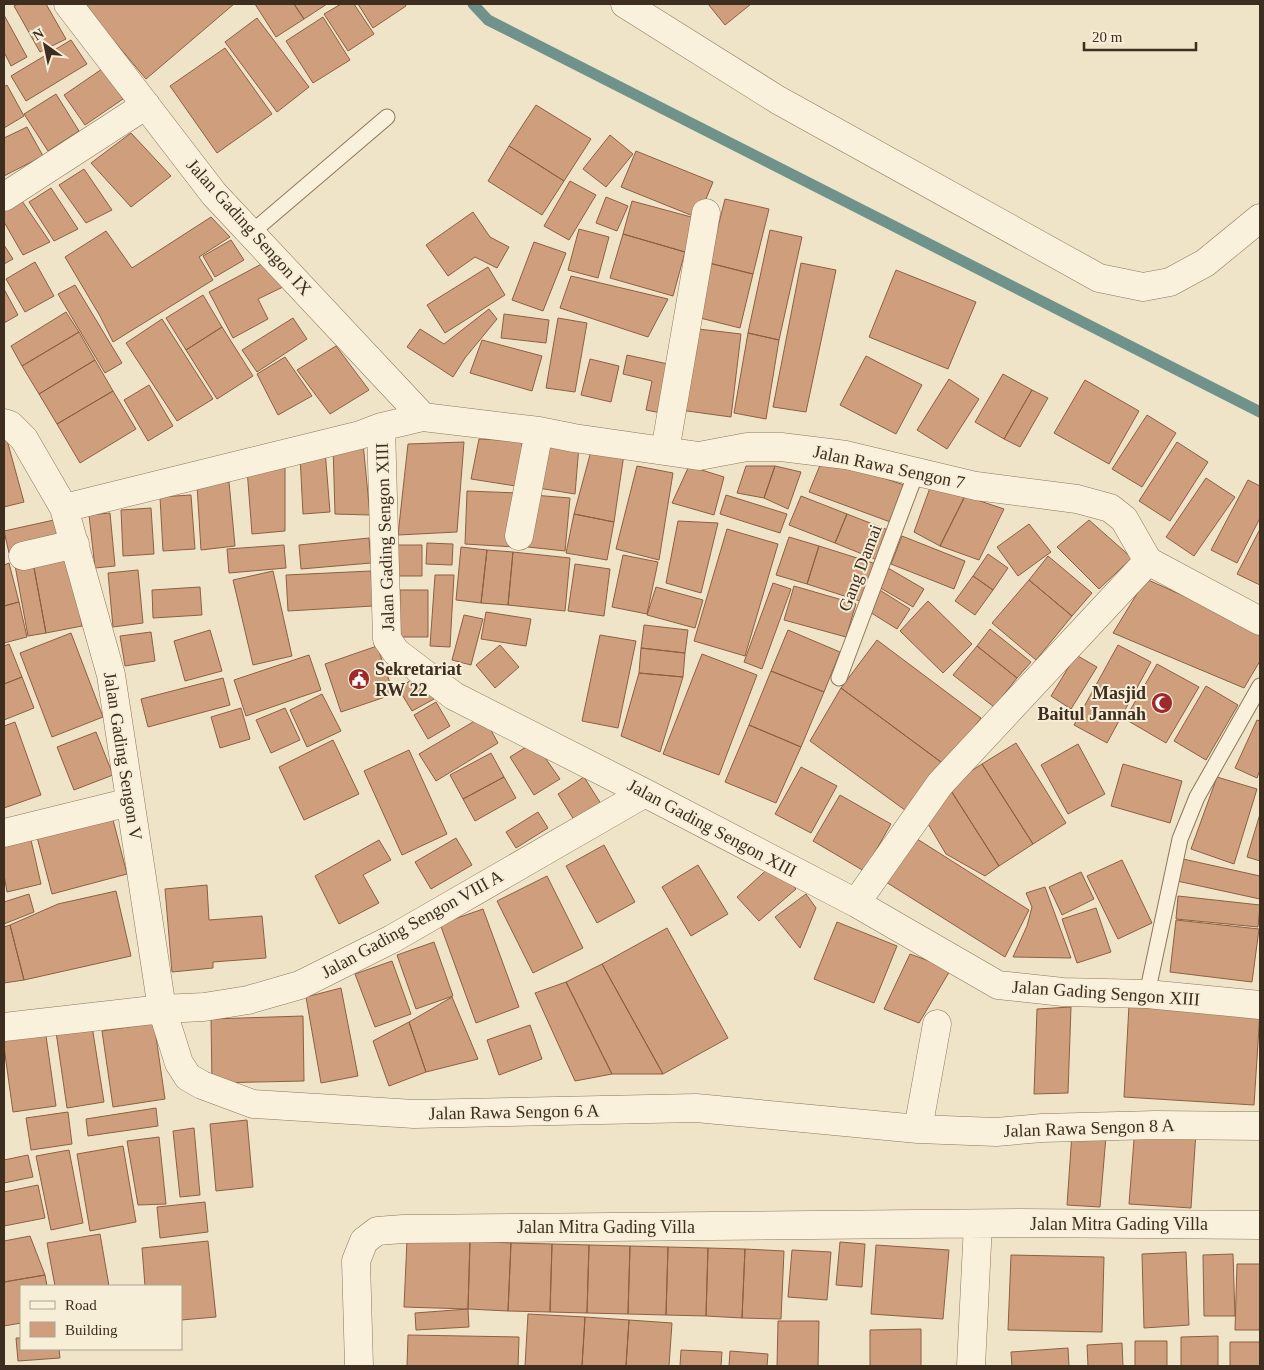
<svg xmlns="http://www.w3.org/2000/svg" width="1264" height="1370" viewBox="0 0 1264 1370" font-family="Georgia,serif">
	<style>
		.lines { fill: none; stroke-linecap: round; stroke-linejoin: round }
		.stream { stroke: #6f938a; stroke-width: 11 }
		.building { fill: #cf9f7d; stroke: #8d5f41 }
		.service-casing { stroke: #8d765c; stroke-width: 17 }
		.minor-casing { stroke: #8d765c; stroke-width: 29 }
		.service { stroke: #faf1dc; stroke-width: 15 }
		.minor { stroke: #faf1dc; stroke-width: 28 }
		.labels { text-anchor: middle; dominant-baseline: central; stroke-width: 4; stroke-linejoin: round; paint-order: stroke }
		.street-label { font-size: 18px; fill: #3d2e20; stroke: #f7eed8 }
		.poi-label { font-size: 18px; font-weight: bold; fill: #3d2e20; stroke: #f7eed8; text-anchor: start }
	</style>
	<rect width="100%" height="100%" fill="#f0e4c8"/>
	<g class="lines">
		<path class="stream" d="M473,4L488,20L1260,412"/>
	</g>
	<path class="building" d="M18,4H46L66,39L40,52L14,6Z
		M83,4H234L146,79Z
		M255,4H294L304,19L276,37Z
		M294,4H327L304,19Z
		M341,4H354L374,34L348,51L324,14Z
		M358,4H405L406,6L373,28Z
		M708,4H751L725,25Z
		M4,15L27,57L11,66L4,52Z
		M323,17L350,60L313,83L286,41Z
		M257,18L309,87L277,112L225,42Z
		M71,40L87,64L26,101L11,76Z
		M225,48L272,114L217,153L170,86Z
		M102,69L123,99L85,125L64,95Z
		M7,85L24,116L4,128V87Z
		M56,94L79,131L48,151L24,114Z
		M536,105L591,139L564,181L509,146Z
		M27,127L43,156L4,176V138Z
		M131,133L171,176L131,207L91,163Z
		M610,135L633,154L606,187L583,169Z
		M509,146L564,181L542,215L488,181Z
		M636,151L713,182L698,218L621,187Z
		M84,169L112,210L86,223L59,185Z
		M570,181L596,195L569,240L544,226Z
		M51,188L78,229L54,241L29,202Z
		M606,197L628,206L617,231L596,223Z
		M725,199L769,209L753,274L709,263Z
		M22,201L50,242L23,255L4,222V209Z
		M632,201L695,218L685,252L623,234Z
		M473,212L490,237L509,247L497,268L475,257L448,276L426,245Z
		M211,217L230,237L199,257L213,280L113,342L100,316L65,257L106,231L132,268Z
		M579,229L609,237L598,278L568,270Z
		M770,230L802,237L779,340L748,333Z
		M623,234L685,252L673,296L610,278Z
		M231,240L244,260L215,277L203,256Z
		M534,242L566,253L543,311L512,300Z
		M4,245L13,259L4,264Z
		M269,260L285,286L258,299L268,319L233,338L209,292Z
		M35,262L54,296L25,312L6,279Z
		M709,263L753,274L740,328L696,317Z
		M801,263L836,270L806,412L773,407Z
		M488,267L505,295L445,333L427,305Z
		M896,270L976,302L948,369L869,337Z
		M571,276L668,299L648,337L560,308Z
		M75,285L122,363L105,373L58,294Z
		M4,289L18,315L4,323Z
		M203,295L222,327L186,350L166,318Z
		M489,309L497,319L465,358L453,377L407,347L420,329L444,344Z
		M66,312L79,332L22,366L11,346Z
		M504,314L549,320L546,343L501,338Z
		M293,318L307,339L257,372L242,350Z
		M558,318L587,323L575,392L546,388Z
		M162,319L213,399L177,421L126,343Z
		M222,327L253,376L217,399L186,350Z
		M690,328L741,334L731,417L680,410Z
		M79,332L95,360L39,394L22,366Z
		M748,333L779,340L766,419L734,413Z
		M482,340L542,356L532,391L470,373Z
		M336,346L369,390L330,414L297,370Z
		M627,355L677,366L666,414L646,410L652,381L623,374Z
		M866,356L922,385L896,434L840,405Z
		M285,357L312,396L278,415L257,374Z
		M590,359L619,366L611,402L581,395Z
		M95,360L113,391L57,424L39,394Z
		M1003,374L1032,390L1004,439L975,422Z
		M949,379L979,399L947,449L917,430Z
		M1085,380L1139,411L1109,464L1054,433Z
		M149,385L173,426L148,441L124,400Z
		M1032,390L1048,398L1020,447L1004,439Z
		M113,391L136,429L80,463L57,424Z
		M1147,415L1176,433L1142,487L1112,469Z
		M479,439L522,441V487L471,479Z
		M7,440L24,502L4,507V441Z
		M544,441L579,446L575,494L532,487Z
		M464,442L457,532L398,535L408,444Z
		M1177,442L1208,462L1170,521L1139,501Z
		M363,443L370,515L335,514L333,445Z
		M325,450L330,512L303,514L300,456Z
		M591,451L624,454L614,522L574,514Z
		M823,458L904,485L893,523L809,492Z
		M285,463V531L252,534L247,469Z
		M637,466L673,473L659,560L616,549Z
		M689,466L724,477L714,515L672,503Z
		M746,466H775L764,498L737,493Z
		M775,466L801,472L788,509L764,498Z
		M1206,478L1235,497L1194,556L1166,537Z
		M1248,480L1260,486V518L1237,563L1211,550Z
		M229,482L235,546L201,550L197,485Z
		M931,485L965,496L940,546L914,532Z
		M467,491L518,493L515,547L465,544Z
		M191,495L195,549L163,551L160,497Z
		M533,495L570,498L565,551L528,547Z
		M726,495L787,514L780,533L720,514Z
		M801,496L847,514L835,543L789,525Z
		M965,496L1004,509L979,560L940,546Z
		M151,508L154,554L123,556L121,510Z
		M110,513L115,566L95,568L89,515Z
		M574,514L614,522L607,560L566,553Z
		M847,514L888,530L877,560L835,543Z
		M63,518L67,540L9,553L4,531Z
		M1089,520L1132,558L1099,589L1057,547Z
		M678,521L718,523L701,593L666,583Z
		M1029,524L1051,552L1018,576L997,547Z
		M727,529L778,544L745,656L694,641Z
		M1260,529V585L1237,574Z
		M902,536L965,561L954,589L891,564Z
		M789,537L819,546L807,584L776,575Z
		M369,538L371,563L301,569L299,545Z
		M427,543L453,544L452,565L426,564Z
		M284,545L286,568L229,573L227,549Z
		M394,545H422V576H394Z
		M819,546L876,564L863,602L807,584Z
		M461,547L487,550L481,603L456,600Z
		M69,549L82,626L46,633L32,557Z
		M487,550L513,552L508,605L481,603Z
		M513,552L570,558L565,611L508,605Z
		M988,554L1008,568L993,590L973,576Z
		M623,555L658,562L647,614L612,607Z
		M1048,556L1092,593L1072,616L1029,580Z
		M32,557L46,633L28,636L14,560Z
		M9,563L19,602L4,606V565Z
		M575,564L610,569L604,616L568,611Z
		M888,568L924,589L913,607L877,586Z
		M138,570L143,623L113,627L108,573Z
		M273,571L292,656L253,665L233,580Z
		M371,571L373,606L288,611L286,575Z
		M435,575H454L450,647L430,646Z
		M973,576L993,590L975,615L955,601Z
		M1146,579L1260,630V661L1244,688L1113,633Z
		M1029,580L1072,616L1036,660L992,623Z
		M773,583L791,589L762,669L744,662Z
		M794,586L856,604L846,637L784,620Z
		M200,587L202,615L153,618L152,590Z
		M656,587L703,600L695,628L647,615Z
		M878,589L910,609L897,629L865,609Z
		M400,590H428V637H399Z
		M928,601L972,644L943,673L900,631Z
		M19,602L27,637L4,643V606Z
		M486,612L531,619L526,646L481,639Z
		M464,615L483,619L471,665L452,660Z
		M644,625L688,630L685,653L641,648Z
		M990,629L1031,662L1017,678L977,646Z
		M210,630L222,671L185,681L174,641Z
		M788,630L840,652L824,692L771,671Z
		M151,632L155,661L125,666L120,636Z
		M71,633L103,717L52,737L20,653Z
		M600,635L636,641L618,728L582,721Z
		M877,640L981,718L945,765L841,688Z
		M9,644L22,677L4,684V646Z
		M500,645L519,667L495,688L476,665Z
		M1118,645L1151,662L1107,743L1074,725Z
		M377,646L394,694L341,712L325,664Z
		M977,646L1017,678L994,707L953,675Z
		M641,648L685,653L683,677L639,673Z
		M702,654L757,675L719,775L663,754Z
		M309,655L321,690L246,716L234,680Z
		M1076,655L1097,667L1071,709L1051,696Z
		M1157,664L1199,687L1166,743L1125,719Z
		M771,671L824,692L801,747L749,725Z
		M639,673L683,677L660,752L621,736Z
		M420,675L434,699L412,711L398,688Z
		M22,677L34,708L4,720V684Z
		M223,678L230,705L148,727L141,699Z
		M1206,686L1238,705L1206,760L1174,741Z
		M841,688L945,765L909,813L810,741Z
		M322,694L341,731L307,747L290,710Z
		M436,702L450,726L428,739L414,715Z
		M241,708L250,739L220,748L211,717Z
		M285,708L300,740L271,753L256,720Z
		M483,716L498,743L436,781L419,754Z
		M1257,720L1260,721V770L1257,778L1235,768Z
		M15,722L41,795L4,808V726Z
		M749,725L801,747L776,803L725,782Z
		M96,732L113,775L74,790L57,747Z
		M333,740L359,794L304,820L279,767Z
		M534,742L560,779L534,795L510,757Z
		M1016,743L1066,823L1033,844L982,764Z
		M1078,744L1105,794L1068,814L1041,765Z
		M409,750L447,834L402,855L364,771Z
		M491,753L504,777L463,799L450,775Z
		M982,764L1033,844L999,866L948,786Z
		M1123,764L1182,781L1170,823L1111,806Z
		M801,767L837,786L811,833L775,814Z
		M504,777L516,798L475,821L463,799Z
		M584,777L603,807L576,823L558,794Z
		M1217,777L1257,789L1234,864L1191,849Z
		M948,786L999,866L985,876L946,854L921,812Z
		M840,795L891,824L864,871L813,841Z
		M538,812L548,828L516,848L506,832Z
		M1260,814V861L1247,857Z
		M112,816L127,874L52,894L37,837Z
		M914,837L1029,910L1005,957L886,882Z
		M456,838L472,865L431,889L415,862Z
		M31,840L41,884L7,892L4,875V847Z
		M379,840L391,860L363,875L379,903L339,924L315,876Z
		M604,845L635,902L597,923L566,866Z
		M1183,859L1260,876V899L1177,881Z
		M1122,860L1152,923L1118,939L1087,876Z
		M773,864L796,889L759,921L737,897Z
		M698,865L728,914L691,936L662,887Z
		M1081,872L1094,899L1062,915L1049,887Z
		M547,876L583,948L533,973L497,901Z
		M207,885L209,920L262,916L266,958L213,962V968L172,972L165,889Z
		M1045,887L1071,958L1013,957L1027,926L1032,907L1026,893Z
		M116,891L131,956L24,980L10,925L58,904Z
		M29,894L34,912L4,924V902Z
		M806,894L816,908L800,948L775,917Z
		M1178,896L1260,905L1258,927L1176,919Z
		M1096,908L1111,952L1077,963L1062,919Z
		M483,909L519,1007L476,1023L440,924Z
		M1176,920L1259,929L1252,982L1170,972Z
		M837,922L897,946L874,1003L814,979Z
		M10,925L24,980L4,983V927Z
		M667,928L728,1038L663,1074L602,964Z
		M434,942L453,996L416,1009L397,955Z
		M910,954L951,969L919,1023L884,1009Z
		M392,961L411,1014L375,1027L355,974Z
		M602,964L663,1074H612L566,982Z
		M566,982L612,1074L575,1081L535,993Z
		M341,988L358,1076L321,1083L306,997Z
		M452,997L478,1059L426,1072L409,1022Z
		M1129,1005L1260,1012L1254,1105L1124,1097Z
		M1071,1007L1068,1093L1034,1094L1037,1009Z
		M303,1016L304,1081L212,1083L211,1019Z
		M409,1022L426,1072L389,1086L373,1041Z
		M154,1023L165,1099L113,1107L102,1031Z
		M530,1025L542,1059L499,1075L487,1040Z
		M92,1026L104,1102L67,1108L56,1032Z
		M45,1029L56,1106L13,1112L4,1047V1036Z
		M156,1108L158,1126L88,1136L86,1119Z
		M68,1112L72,1144L31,1150L26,1118Z
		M247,1120L253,1187L216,1191L210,1124Z
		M1135,1127L1196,1131L1191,1208L1129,1204Z
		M194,1128L200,1195L180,1197L173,1131Z
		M1072,1133L1106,1136L1100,1207L1067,1205Z
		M159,1137L166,1204L138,1205L127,1141Z
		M123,1146L136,1222L90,1231L77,1154Z
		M69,1150L83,1223L51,1230L36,1156Z
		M28,1155L33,1177L4,1183V1160Z
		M38,1185L45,1218L4,1226V1192Z
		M205,1202L208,1232L160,1238L157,1207Z
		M100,1234L109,1286H55L47,1243Z
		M30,1236L45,1275L4,1282V1241Z
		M407,1240L470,1241L468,1309L404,1307Z
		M208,1241L216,1317L181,1320V1286H145L142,1248Z
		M470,1241L511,1243L508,1311L468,1309Z
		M840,1242L865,1244L862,1287L836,1285Z
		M511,1243L552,1244L550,1312L508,1311Z
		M552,1244L589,1245L587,1313L550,1312Z
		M589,1245L630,1246L628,1314L587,1313Z
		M876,1245L949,1250L943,1319L871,1314Z
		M630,1246L668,1247L666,1315L628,1314Z
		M668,1247L708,1248L706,1316L666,1315Z
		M708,1248L745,1249L742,1318L706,1316Z
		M745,1249L784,1251L781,1319L742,1318Z
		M792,1250L831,1252L827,1300L788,1297Z
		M1186,1252L1189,1325L1144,1328L1142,1254Z
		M1233,1254L1235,1316H1204L1203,1255Z
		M1011,1255L1104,1257L1102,1332L1008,1330Z
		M1237,1264H1260V1330H1235Z
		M45,1275L47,1286H21V1323L4,1326V1282Z
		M468,1309L469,1327L416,1330L415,1313Z
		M528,1314L585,1317L582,1366H525Z
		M585,1317L629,1320L626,1366H582Z
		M629,1320L672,1323L669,1366H626Z
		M778,1321H819L818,1366H777Z
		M921,1329V1366H870V1330Z
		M408,1335L519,1337L518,1366H407Z
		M1218,1336V1366H1181V1337Z
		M16,1338H21V1349H59L60,1358L18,1361Z
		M1135,1341H1167V1366H1135Z
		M1230,1342H1260V1366H1230Z
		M1122,1343L1123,1366H1088L1087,1345Z
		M1068,1348L1069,1366H1012L1011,1352Z
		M681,1350L722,1352L721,1366H680Z
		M730,1351L768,1354L767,1366H729Z"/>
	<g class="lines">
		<g class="service-casing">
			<path id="service" d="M251,233L387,117
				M839,678L916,473
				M1147,994L1180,839L1197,797L1260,686"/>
		</g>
		<g class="minor-casing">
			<path id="minor" d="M68,4L214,194L423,417
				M625,4L778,100L1099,278L1143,287L1170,282L1205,263L1260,218
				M4,197L146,105
				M4,423L10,425L24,439L64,508L111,675L162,1009L179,1063L188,1077L202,1085L253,1104L414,1114L696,1108L918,1129L996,1132L1042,1128L1156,1125L1260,1126
				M381,427L387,639L396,652L454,696L645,793L856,903L998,985L1063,992L1147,994L1260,1005
				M665,451L706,213
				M64,508L360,435L381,427L423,417L539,431L574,438L699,456L747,447H781L846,455L976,486L1077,499L1110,508L1124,519L1148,561
				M519,536L539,431
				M23,556L75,544
				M1148,561L1260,621
				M4,833L130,802
				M856,903L940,784L1148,561
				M4,1027L162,1009L204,1007L248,1000L300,985L392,939L645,793
				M918,1129L937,1024
				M359,1366L356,1261L364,1241L377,1231L403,1229L1021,1223L1260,1225
				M971,1366L978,1224"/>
		</g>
		<use href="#service" class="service"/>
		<use href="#minor" class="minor"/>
	</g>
	<defs>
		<g id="civic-disc" transform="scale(1.125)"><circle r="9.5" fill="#9e2a2b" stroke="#f7eed8"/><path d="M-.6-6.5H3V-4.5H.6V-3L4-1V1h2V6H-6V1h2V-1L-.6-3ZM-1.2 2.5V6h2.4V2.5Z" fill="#fff"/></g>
		<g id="mosque-disc" transform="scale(1.125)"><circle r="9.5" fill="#9e2a2b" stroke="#f7eed8"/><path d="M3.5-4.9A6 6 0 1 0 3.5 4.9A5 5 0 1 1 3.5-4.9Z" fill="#fff"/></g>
	</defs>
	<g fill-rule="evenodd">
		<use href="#civic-disc" x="359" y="679"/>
		<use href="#mosque-disc" x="1162" y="703"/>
	</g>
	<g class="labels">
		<g class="street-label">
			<text transform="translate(249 227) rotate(48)">Jalan Gading Sengon IX</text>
			<text transform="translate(889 467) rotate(12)">Jalan Rawa Sengon 7</text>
			<text transform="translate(385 537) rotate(-92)">Jalan Gading Sengon XIII</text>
			<text transform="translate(860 568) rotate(-69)">Gang Damai</text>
			<text transform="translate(123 756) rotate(81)">Jalan Gading Sengon V</text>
			<text transform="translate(712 828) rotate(28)">Jalan Gading Sengon XIII</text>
			<text transform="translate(412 924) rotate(-29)">Jalan Gading Sengon VIII A</text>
			<text transform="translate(1106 993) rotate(4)">Jalan Gading Sengon XIII</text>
			<text transform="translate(514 1112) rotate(-1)">Jalan Rawa Sengon 6 A</text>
			<text transform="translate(1089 1128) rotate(-2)">Jalan Rawa Sengon 8 A</text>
			<text x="1119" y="1224">Jalan Mitra Gading Villa</text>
			<text x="606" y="1227">Jalan Mitra Gading Villa</text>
		</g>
		<g class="poi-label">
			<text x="375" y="669">Sekretariat<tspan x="375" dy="21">RW 22</tspan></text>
			<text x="1146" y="693" text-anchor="end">Masjid<tspan x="1146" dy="21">Baitul Jannah</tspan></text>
		</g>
	</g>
	<rect width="1264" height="1370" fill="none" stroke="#3d2e20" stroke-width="10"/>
	<rect x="20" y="1285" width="162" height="65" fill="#f7eed8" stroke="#ada18e"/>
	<rect x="30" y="1301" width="25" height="8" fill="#faf1dc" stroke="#ada18e"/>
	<text x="65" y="1310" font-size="15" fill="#3d2e20">Road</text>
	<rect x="30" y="1322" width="25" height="15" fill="#cf9f7d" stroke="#ada18e"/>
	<text x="65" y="1335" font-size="15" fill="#3d2e20">Building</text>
	<g transform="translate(45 45) rotate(327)" stroke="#f7eed8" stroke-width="4" paint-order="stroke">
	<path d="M0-4L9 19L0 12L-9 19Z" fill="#3d2e20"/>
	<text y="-8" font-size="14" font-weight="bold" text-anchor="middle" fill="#3d2e20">N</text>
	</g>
	<path d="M1084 42v8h112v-8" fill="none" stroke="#3d2e20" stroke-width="2.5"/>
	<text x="1092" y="42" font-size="15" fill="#3d2e20" stroke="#f7eed8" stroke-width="4" paint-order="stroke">20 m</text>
</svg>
